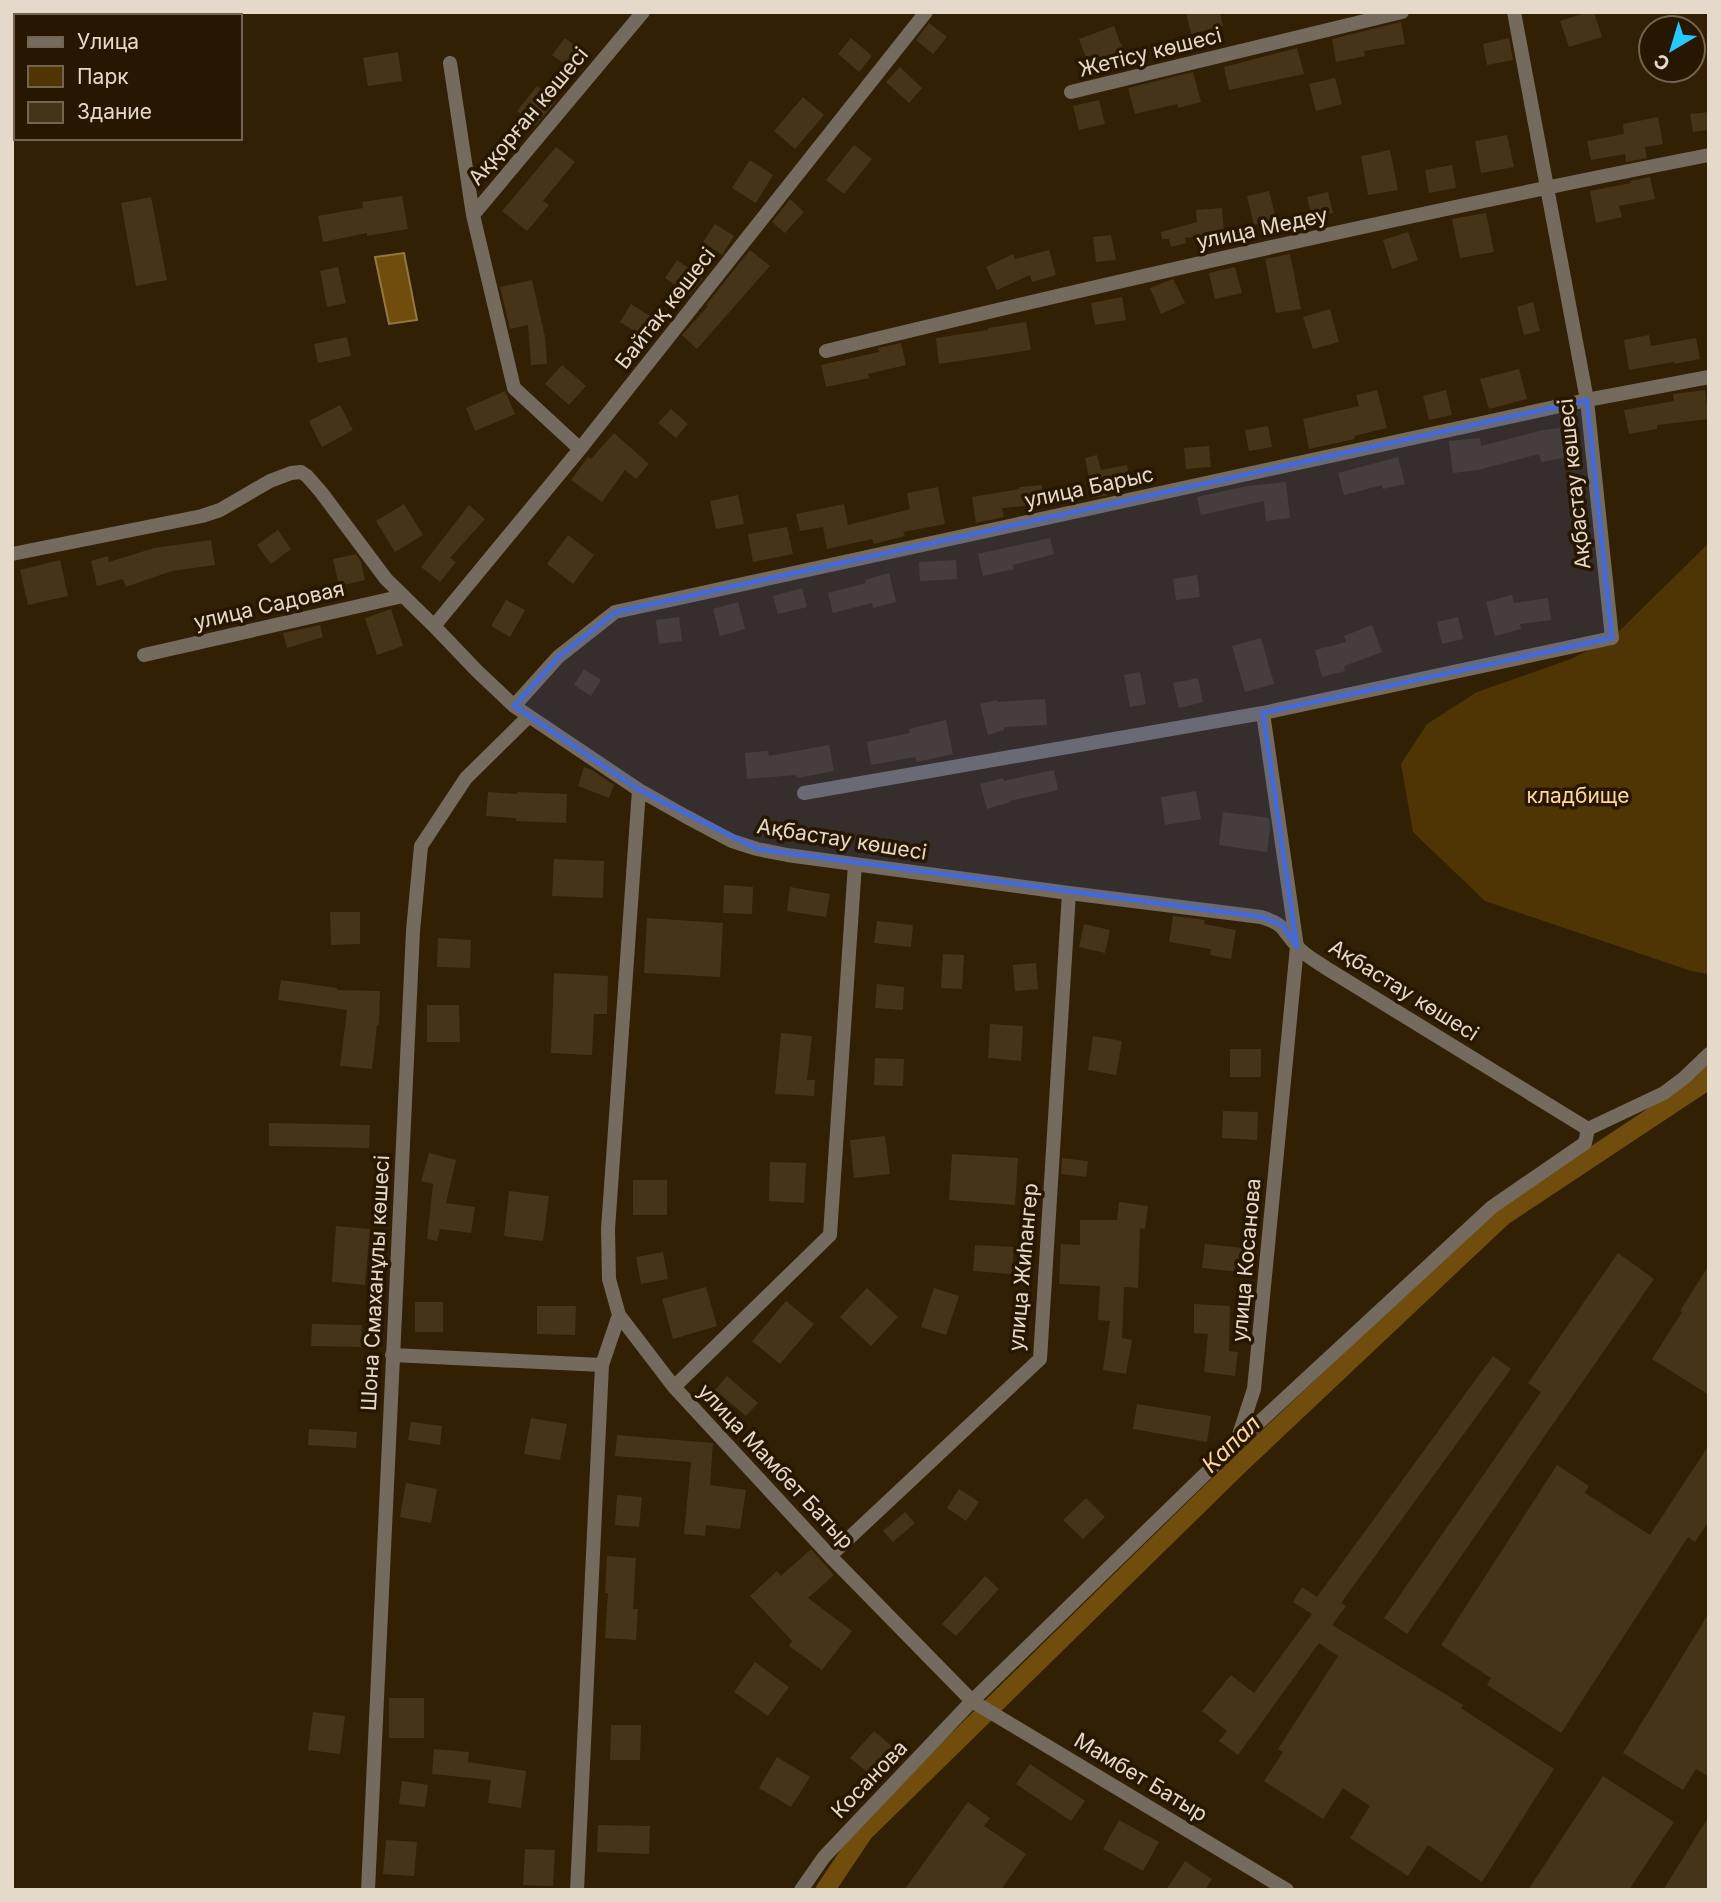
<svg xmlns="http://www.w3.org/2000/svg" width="1721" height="1902" viewBox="0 0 1721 1902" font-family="Inter,sans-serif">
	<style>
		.green { fill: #4f3504 }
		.water { fill: #704d0c; stroke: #937745; stroke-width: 2 }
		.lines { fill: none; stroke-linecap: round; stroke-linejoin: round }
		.canal { stroke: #704d0c; stroke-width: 19 }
		.building { fill: #463418 }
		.minor { stroke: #746b5e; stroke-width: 14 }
		.tertiary { stroke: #746b5e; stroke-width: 14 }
		.marked { fill: #456ad5; fill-opacity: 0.2; stroke: #456ad5; stroke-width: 5; stroke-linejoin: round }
		.labels { text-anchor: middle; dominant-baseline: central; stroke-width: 7; stroke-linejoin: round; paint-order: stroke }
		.street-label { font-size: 21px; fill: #e5daca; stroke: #271600 }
		.park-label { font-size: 21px; fill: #fdd79e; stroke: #271600 }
		.water-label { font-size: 23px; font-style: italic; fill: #fdd79e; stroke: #271600 }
	</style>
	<rect width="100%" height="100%" fill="#312003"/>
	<path class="green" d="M1709,543V974L1691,971L1485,901L1413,832L1401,764L1427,724L1477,692L1571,659L1612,638Z"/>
	<path class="water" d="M404,253L417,320L389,324L375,257Z"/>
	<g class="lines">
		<path class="canal" d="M825,1890L864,1832L1240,1464L1503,1216L1702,1084L1709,1075"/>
	</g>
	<path class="building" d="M1186,12H1220L1223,26L1191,34Z
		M1588,12H1594L1602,37L1569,47L1560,21Z
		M1401,22L1405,44L1364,51L1365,56L1336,62L1332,39Z
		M929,23L947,37L933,54L916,40Z
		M1114,26L1126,58L1091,71L1079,39Z
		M565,38L583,52L571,69L552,55Z
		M851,38L872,56L859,72L838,54Z
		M1509,38L1513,60L1487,65L1483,44Z
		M1297,48L1304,74L1229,90L1224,67Z
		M398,52L402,81L368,86L363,58Z
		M900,67L922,88L909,103L886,82Z
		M1193,72L1201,102L1178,108L1177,104L1135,114L1128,88Z
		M1335,78L1342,104L1316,111L1309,84Z
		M537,86L556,101L535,126L517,111Z
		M803,97L824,115L795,149L774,131Z
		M1099,100L1105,124L1079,130L1073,106Z
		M1709,112V130L1693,132L1690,114Z
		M1658,117L1663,144L1645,147L1647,158L1626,162L1625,154L1591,160L1587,141L1624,134L1623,124Z
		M1507,135L1514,167L1481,173L1475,141Z
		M854,145L872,159L844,194L826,180Z
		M556,147L575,162L543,201L549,205L527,231L502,211Z
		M1390,150L1398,190L1368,195L1361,156Z
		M750,160L773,175L756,203L732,188Z
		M1452,165L1456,188L1429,193L1425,170Z
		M1650,177L1655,199L1619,206L1622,217L1596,223L1590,191L1631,183L1630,181Z
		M1269,191L1276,219L1254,225L1247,196Z
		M1328,192L1333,213L1312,218L1307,197Z
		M402,196L408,229L367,236V233L323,242L318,216L363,208L362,202Z
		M151,197L167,280L136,286L121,203Z
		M790,199L804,212L785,233L772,222Z
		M1222,208L1224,233L1185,238L1186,243L1171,247L1169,239H1162L1161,232L1197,222L1196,210Z
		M1486,213L1494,252L1460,258L1452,219Z
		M715,224L734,236L722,255L703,242Z
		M1408,232L1418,260L1392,269L1383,240Z
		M1111,235L1116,260L1096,262L1093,237Z
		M750,250L770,266L697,349L682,335L708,306L706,305Z
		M1049,250L1056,275L1032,282L1030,275L997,290L986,267L1013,254L1015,259Z
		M1290,254L1301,309L1276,313L1265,259Z
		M677,260L703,278L690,295L665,278Z
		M338,267L346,303L327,307L320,271Z
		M1235,267L1242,293L1215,299L1209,273Z
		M1173,279L1185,303L1161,314L1150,288Z
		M532,280L545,337L547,364L531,365L528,325L510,329L500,287Z
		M1122,297L1126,320L1095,325L1091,303Z
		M1533,302L1540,331L1524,335L1517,307Z
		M631,304L650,316L639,334L620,322Z
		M1330,309L1339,342L1313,349L1303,317Z
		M1026,322L1031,350L939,364L936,338L988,330V328Z
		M1649,335L1651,346L1696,338L1700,359L1674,364V362L1629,370L1624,340Z
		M347,337L351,356L318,363L314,344Z
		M901,343L906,365L868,374L869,378L826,387L821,365L879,352L878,348Z
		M562,365L586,386L569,405L545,384Z
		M1519,369L1527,399L1489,409L1480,379Z
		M1377,390L1387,428L1354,436L1355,439L1309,449L1303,419L1359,406L1356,395Z
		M1446,390L1452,415L1429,420L1423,396Z
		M1705,390L1709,419L1657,425V429L1629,434L1624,410L1674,401L1673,394Z
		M505,391L515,414L475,431L466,408Z
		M340,405L353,430L322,447L309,421Z
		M671,409L688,424L676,438L658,423Z
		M1268,426L1272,447L1249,451L1245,430Z
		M1560,428L1564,458L1541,462L1539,454L1478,470L1453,473L1449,441L1480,438L1481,446L1543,430Z
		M614,433L649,464L636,479L625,470L602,502L571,480L588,457L591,459Z
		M1209,446L1211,467L1186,469L1184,448Z
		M1097,455L1101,470L1127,465L1131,486L1107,491L1108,495L1093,498L1085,458Z
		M1398,457L1405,484L1383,489L1382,485L1344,495L1338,473Z
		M1286,482L1290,518L1266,521L1264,501L1201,515L1197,497L1247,486Z
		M1042,485L1043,504L1002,508L1004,517L976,523L972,497L1019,489V487Z
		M938,487L945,524L903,532L905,536L874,544L872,539L827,549L823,527L800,531L796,514L844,504L848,525L910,509L907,493Z
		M738,495L744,524L716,529L710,501Z
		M404,504L423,535L395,552L376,521Z
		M469,505L485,519L450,558L456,562L440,582L421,567Z
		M787,527L793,554L753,562L748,534Z
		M278,530L291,549L271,564L257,545Z
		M568,535L594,555L573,584L547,564Z
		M1050,538L1054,554L1013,565L1014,569L983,576L978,554Z
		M211,540L215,565L172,571L126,587L123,579L97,586L91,561L108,556L109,562L154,548Z
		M356,554L361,562L365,580L339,586L333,559Z
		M60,560L68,596L28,605L20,570Z
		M956,560L957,579L920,581L919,562Z
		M889,573L896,602L873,608L872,603L833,613L828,593L866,583L865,580Z
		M1197,575L1200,597L1176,600L1173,579Z
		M802,588L807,607L778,614L773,596Z
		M1512,595L1514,603L1548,598L1551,620L1520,624L1521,629L1495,636L1486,602Z
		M506,600L525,610L510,637L491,626Z
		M738,602L745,629L720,636L713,609Z
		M391,609L403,646L377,655L365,618Z
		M679,617L682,641L659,644L656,620Z
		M1458,617L1463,639L1442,644L1437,622Z
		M320,625L323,637L287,648L283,633Z
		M1372,625L1382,652L1344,666L1345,671L1322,677L1315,650L1346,642L1344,636Z
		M1261,638L1274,684L1245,692L1232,646Z
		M584,669L601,680L591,696L574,685Z
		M1140,672L1146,704L1130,707L1124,675Z
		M1198,678L1203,702L1179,708L1173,683Z
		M1045,699L1047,725L1004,727V730L988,735L980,704L997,700V702Z
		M946,720L953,754L917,762L915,757L871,765L867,742L910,733L909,729Z
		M829,745L834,771L797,778L796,775L747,779L745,753L768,751L769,756Z
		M584,767L592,770L614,785L609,798L578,786Z
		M1054,770L1058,790L1009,801L1010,802L987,809L980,784L1003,778L1004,781Z
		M1196,791L1201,819L1165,825L1161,797Z
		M488,792L517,794V792L567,794L566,823L516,821V818L486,816Z
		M1223,812L1269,818L1270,828L1267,852L1219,845Z
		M554,859L604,861L603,898L552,896Z
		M724,885L753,887L752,914L723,913Z
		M790,887L830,894L826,917L787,911Z
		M330,912H360V944L331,945Z
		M1173,916L1205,920L1204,924L1236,930L1231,959L1210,955L1211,949L1169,942Z
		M647,918L723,923L720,977L644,973Z
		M877,921L913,925L911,947L874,943Z
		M1084,924L1110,930L1105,953L1079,947Z
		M438,938L471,940L470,968L437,967Z
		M943,954L964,955L962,989L941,988Z
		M1036,963L1038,989L1015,991L1013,965Z
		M554,973L608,976L607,1014H594L592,1055L551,1053Z
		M281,980L337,988V990L380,991L379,1025H377L372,1069L340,1066L347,1010L278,1000Z
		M877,984L904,987L903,1010L875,1008Z
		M427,1005H459L460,1042H427Z
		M990,1024L1023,1026L1021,1061L988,1058Z
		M781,1033L812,1036L807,1080H815L814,1096L775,1094Z
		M1093,1036L1122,1041L1116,1075L1088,1070Z
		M1230,1049H1261V1077H1230Z
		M875,1058L904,1059L903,1086L874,1085Z
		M1223,1111L1258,1112L1257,1140L1222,1138Z
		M269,1123L370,1125L369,1148L269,1146Z
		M885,1136L890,1174L854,1178L850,1140Z
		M429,1153L456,1160L446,1203L475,1207L471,1233L440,1229L437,1241L427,1239L433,1184L421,1181Z
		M952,1154L1018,1158L1015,1205L949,1200Z
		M1062,1158L1088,1161L1086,1177L1061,1174Z
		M770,1162L806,1163L804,1203L769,1201Z
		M633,1180H667V1215H633Z
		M509,1191L549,1196L543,1241L504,1236Z
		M1119,1202L1148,1206L1145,1229L1140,1228L1138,1288L1124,1287L1122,1338L1132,1340L1126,1374L1103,1370L1110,1321L1098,1320L1100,1286L1059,1284L1061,1244L1080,1245V1220H1117Z
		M336,1226L370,1229L365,1285L332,1282Z
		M1205,1244L1242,1248L1239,1272L1202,1268Z
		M975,1245L1014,1247L1012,1274L973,1271Z
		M663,1252L668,1279L641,1284L636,1257Z
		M1618,1253L1654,1279L1407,1634L1384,1618L1541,1392L1528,1383Z
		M1709,1265V1395L1652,1359L1682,1312L1680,1311Z
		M706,1287L717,1326L673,1339L662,1299Z
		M867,1288L898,1317L871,1346L840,1317Z
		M934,1288L959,1296L946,1335L921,1327Z
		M786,1301L814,1324L780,1364L752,1341Z
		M415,1302H443V1332H415Z
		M1194,1304L1230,1306L1229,1351L1238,1352L1235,1376L1204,1372L1208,1334L1194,1333Z
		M537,1306H576L575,1335L537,1334Z
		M312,1324L362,1325L361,1347L311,1346Z
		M1493,1356L1511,1369L1341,1603L1346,1606L1332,1625L1463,1705L1461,1708L1554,1769L1482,1882L1428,1845L1408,1876L1350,1838L1370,1806L1343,1788L1323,1819L1264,1781L1283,1752L1278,1749L1338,1656L1319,1643L1238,1755L1219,1741L1227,1731L1202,1711L1231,1675L1254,1693L1312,1614L1293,1602L1302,1587L1317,1597Z
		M727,1376L758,1403L746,1416L715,1390Z
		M1137,1404L1211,1416L1207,1442L1133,1429Z
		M531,1418L567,1424L560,1460L524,1454Z
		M411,1422L442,1426L440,1445L408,1440Z
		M309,1429L357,1432L356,1448L308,1445Z
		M617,1435L713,1443L710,1485L746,1490L740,1529L706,1525L705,1536L684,1534L691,1462L615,1456Z
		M1709,1445V1521L1695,1542L1688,1537L1561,1733L1487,1685L1491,1678L1441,1645L1557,1465L1589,1486L1585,1493L1650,1535Z
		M406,1483L437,1489L431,1523L400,1517Z
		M959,1489L979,1502L966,1521L947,1508Z
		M617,1495L642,1497L639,1527L615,1525Z
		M1086,1498L1105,1517L1083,1539L1063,1520Z
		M905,1512L915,1523L893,1542L883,1531Z
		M811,1549L834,1575L808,1598L852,1631L822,1670L789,1646L792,1641L750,1596L777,1571L781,1576Z
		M607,1556L636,1558L633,1609H638L636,1640L605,1638L608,1593H605Z
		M985,1576L999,1589L956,1636L942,1624Z
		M1709,1613V1777L1696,1769L1683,1790L1623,1753Z
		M755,1662L789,1687L768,1716L734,1692Z
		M389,1698H424V1738H389Z
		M313,1712L345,1716L340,1754L308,1750Z
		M611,1725H641L640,1760H610Z
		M874,1731L895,1749L872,1776L850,1758Z
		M434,1749L469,1752L468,1762L526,1771L521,1808L488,1803L491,1780L432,1774Z
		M777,1757L810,1777L791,1807L759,1788Z
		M1030,1764L1085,1801L1071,1821L1016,1784Z
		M1603,1776L1674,1822L1629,1890H1528Z
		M402,1781L428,1785L425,1807L399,1804Z
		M968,1802L990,1818L984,1826L1026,1854L1001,1890H904Z
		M1709,1816V1890H1663Z
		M1119,1820L1159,1842L1143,1871L1103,1849Z
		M598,1825L650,1826L649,1854L597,1852Z
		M386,1840L417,1842L414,1876L383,1874Z
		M525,1849L555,1850L553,1886L523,1885Z
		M1185,1861L1212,1879L1205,1890H1166Z"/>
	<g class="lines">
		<path class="minor" d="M450,63L473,215L514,388L580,449
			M1071,92L1402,12
			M473,215L643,12
			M826,351C1119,280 1413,213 1709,155
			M12,554L202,516L220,510L270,481L291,473L301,472L307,476L321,492L386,579L434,626L477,671L514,706L639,790L685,816L732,841L757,849L787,855L1069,893L1261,917C1287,925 1281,930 1297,946C1304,955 1316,961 1326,968L1588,1129
			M434,626L580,449L926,12
			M144,655L403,596
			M514,706L558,657L615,612L1587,400L1709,377
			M639,790L608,1229L609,1279L619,1315L674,1387L830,1556L972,1701L1236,1444L1254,1389L1297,947L1263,713
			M804,793L1263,713L1612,638L1587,400L1514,12
			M1588,1129L1664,1093L1684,1078L1709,1054
			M392,1355L602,1365
			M674,1387L830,1235L855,864
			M1239,1441L1492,1207L1585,1143L1588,1129
			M830,1556L1040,1359L1069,893
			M368,1890L413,931L421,846L466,778L528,717
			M577,1890L602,1365L619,1315"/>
		<path class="tertiary" d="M801,1890L824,1857L972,1701L1287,1890"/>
	</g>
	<path class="marked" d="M1587,400L1612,638L1263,713L1297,947L1282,925L1261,917L757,849L639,790L514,706L558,657L615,612Z"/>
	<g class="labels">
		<g class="street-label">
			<text transform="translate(1150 52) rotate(-14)">Жетісу көшесі</text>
			<text transform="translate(528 116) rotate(-50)">Аққорған көшесі</text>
			<text transform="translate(1262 228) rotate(-12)">улица Медеу</text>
			<text transform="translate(665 308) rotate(-52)">Байтақ көшесі</text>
			<text transform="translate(1574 484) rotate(-96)">Ақбастау көшесі</text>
			<text transform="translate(1089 487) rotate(-12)">улица Барыс</text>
			<text transform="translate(269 605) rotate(-13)">улица Садовая</text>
			<text transform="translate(842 839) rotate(9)">Ақбастау көшесі</text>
			<text transform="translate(1404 990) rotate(32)">Ақбастау көшесі</text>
			<text transform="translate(1246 1260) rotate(-85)">улица Косанова</text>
			<text transform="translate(1023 1267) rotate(-85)">улица Жиhангер</text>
			<text transform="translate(375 1283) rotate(-87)">Шона Смаханұлы көшесі</text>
			<text transform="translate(776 1466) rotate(47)">улица Мамбет Батыр</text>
			<text transform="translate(1141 1777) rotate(31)">Мамбет Батыр</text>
			<text transform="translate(869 1779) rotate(-46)">Косанова</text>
		</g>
		<g class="park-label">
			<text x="1578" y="795">кладбище</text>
		</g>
		<g class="water-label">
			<text transform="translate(1231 1444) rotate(-44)">Капал</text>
		</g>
	</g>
	<rect width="1721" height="1902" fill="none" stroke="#e5daca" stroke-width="28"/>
	<rect x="14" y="14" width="228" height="126" fill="#271600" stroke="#736451" stroke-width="2"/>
	<rect x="28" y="37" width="35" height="10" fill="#746b5e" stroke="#736451" stroke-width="2"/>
	<text x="77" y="49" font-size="21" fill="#e5daca">Улица</text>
	<rect x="28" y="66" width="35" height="21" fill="#4f3504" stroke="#736451" stroke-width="2"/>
	<text x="77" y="84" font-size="21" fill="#e5daca">Парк</text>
	<rect x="28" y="102" width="35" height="21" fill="#463418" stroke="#736451" stroke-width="2"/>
	<text x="77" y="119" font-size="21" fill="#e5daca">Здание</text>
	<g transform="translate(1672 49) rotate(218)"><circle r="33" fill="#271600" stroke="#736451" stroke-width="2"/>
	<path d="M0-5L12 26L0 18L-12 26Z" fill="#26c9fe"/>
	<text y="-10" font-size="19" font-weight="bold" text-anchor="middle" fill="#e5daca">С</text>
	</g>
</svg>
